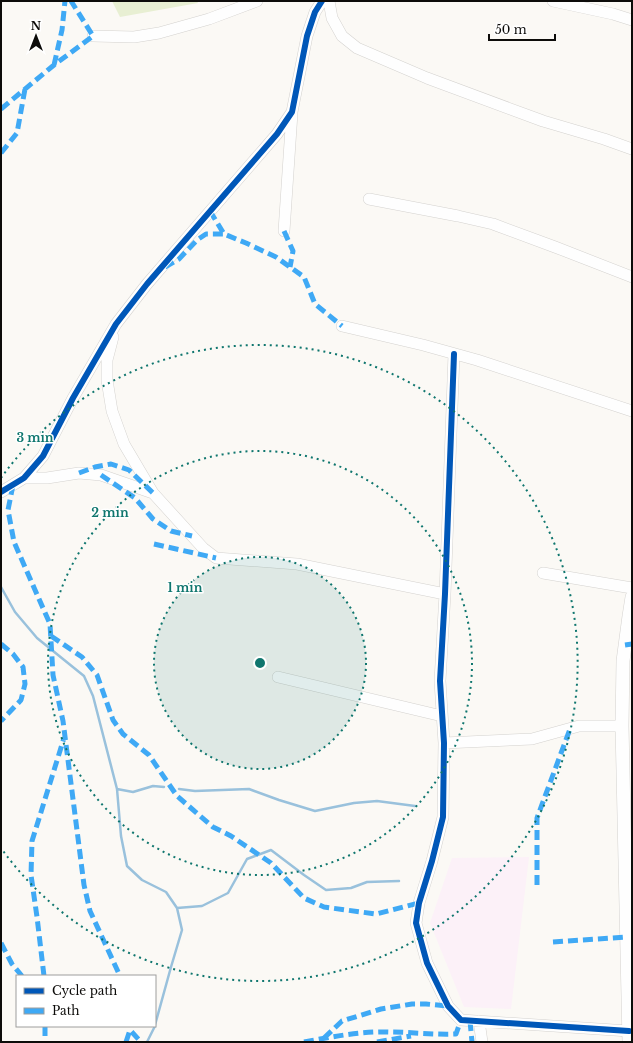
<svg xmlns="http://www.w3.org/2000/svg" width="633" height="1043" viewBox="0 0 633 1043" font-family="'Libre Baskerville',serif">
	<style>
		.industrial { fill: #fcf1f8 }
		.green { fill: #e8efd3 }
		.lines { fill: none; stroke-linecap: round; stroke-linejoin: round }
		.stream { stroke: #99c1dc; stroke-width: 2.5 }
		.minor-casing { stroke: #d4d2cf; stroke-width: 12 }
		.major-casing { stroke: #d4d2cf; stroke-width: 14 }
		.minor { stroke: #fefefe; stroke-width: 11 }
		.major { stroke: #fefefe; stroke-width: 13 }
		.quiet { stroke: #3fa9f5; stroke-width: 5; stroke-dasharray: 10 5; stroke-linecap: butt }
		.cycleway-casing { stroke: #fff; stroke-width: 8 }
		.cycleway { stroke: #0057b8; stroke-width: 6 }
		.ring { fill: none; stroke: #0f766e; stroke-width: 2; stroke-dasharray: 2 4 }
		.centre { fill: #0f766e; stroke: #fff; stroke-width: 2 }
		.ring-label { font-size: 12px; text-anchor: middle; font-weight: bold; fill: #0f766e; stroke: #fff; stroke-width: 3; stroke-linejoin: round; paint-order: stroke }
	</style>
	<rect width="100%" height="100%" fill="#fbf9f5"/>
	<path class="industrial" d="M529,857L511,1009L464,1007L430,923L452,858Z"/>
	<path class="green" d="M112,1H197L198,3L120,17Z"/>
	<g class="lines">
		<path class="stream" d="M1,587L15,612L37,638L84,676L93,696L117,789L121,836L127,866L142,880L166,892L177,908L182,930L171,967L155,1025
			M117,789L133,792L153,786L164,787
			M179,789L195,791L249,789L279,800L315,811L354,803L377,801L415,806
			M177,908L202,906L228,893L247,859L271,850L304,875L326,890L351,888L367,882L399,881
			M147,1042L155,1026"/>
		<g class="minor-casing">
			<path id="minor" d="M329,1L332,18L342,36L357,48L427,78L543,121L604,139L632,149
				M553,1L613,14L632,20
				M93,36L134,37L159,33L209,19L257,1
				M369,199L458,216L493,224L555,247L632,277
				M284,231L292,113
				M342,326L423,345L477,360L632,411
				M113,337L107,360V380L112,411L124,444L153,493
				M454,354L445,594L440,681L444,743L443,817L432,861L419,903L416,923L427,963L448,1006L461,1020L629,1031
				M24,478H47L79,473L101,475L153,493L203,548L216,558L297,564L445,594
				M1,492L24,478L43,456L73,398L116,324L147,284L277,134L292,112L307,36L315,12L322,1
				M543,573L632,588
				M278,677L442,716
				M444,743L532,739L579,726H622
				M479,1021L482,1042"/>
		</g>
		<g class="major-casing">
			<path id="major" d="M629,1042L622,726L623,661L629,616L632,597"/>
		</g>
		<use href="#minor" class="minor"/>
		<use href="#major" class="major"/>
		<path class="quiet" d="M54,65L62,30L65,1
			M1,109L54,65L93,36L71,1
			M1,153L17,133L25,89
			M210,211L224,234L246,243L276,257L304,277L315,304L342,326
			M284,231L293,251L290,267
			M165,267L179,259L197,240L206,234H224
			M79,473L95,467L111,464L129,470L153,493
			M101,475L135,498L153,519L171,531L192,536
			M13,485L8,510L14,542L50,624L53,675L63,721L84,885L90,911L120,976
			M154,544L216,558
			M51,636L82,657L97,675L113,720L123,734L149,755L177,796L213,827L231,836L271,863L304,898L324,907L376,914L419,903
			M1,644L13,654L23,667L25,684L21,700L1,721
			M625,645L632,644
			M537,885V818L570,729
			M553,942L627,937
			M1,943L12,964L22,976
			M44,976L37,917L31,875L32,841L64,738
			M470,1021L472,1042
			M45,1026V1042
			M324,1038L342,1021L381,1009L412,1004H426L448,1006
			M126,1042L130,1030L141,1042
			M304,1042C332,1037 360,1031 389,1032C411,1032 434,1035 456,1034L461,1020
			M377,1042L411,1036"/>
		<g class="cycleway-casing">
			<path id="cycleway" d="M454,354L445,594L440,681L444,743L443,817L432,861L419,903L416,923L427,963L448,1006L461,1020L629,1031
				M1,492L24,478L43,456L73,398L116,324L147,284L277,134L292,112L307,36L315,12L322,1"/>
		</g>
		<use href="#cycleway" class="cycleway"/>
	</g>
	<circle cx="260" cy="663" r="106" fill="#0f766e" fill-opacity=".12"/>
	<g class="ring">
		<circle cx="260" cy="663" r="106"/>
		<circle cx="260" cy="663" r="212"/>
		<path d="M1 478A318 318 0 1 1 1 848"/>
	</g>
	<circle cx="260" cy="663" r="6" class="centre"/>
	<g class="ring-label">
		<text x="35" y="442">3 min</text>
		<text x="110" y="517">2 min</text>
		<text x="185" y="592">1 min</text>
	</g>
	<rect width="633" height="1043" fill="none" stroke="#0d0c0a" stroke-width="4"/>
	<rect x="16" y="975" width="140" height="52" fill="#ffffff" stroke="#9e9e9d"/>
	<rect x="24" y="988" width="20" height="6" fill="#0057b8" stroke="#9e9e9d"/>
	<text x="52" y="995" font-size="12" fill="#0d0c0a">Cycle path</text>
	<rect x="24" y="1008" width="20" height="6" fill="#3fa9f5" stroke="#9e9e9d"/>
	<text x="52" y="1015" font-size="12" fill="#0d0c0a">Path</text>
	<g transform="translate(36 36)" stroke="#ffffff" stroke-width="3" paint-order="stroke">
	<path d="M0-3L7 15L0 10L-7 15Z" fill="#0d0c0a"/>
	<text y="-6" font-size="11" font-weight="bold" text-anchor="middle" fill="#0d0c0a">N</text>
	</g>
	<path d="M489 34v6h66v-6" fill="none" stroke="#0d0c0a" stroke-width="2"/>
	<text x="495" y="34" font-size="12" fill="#0d0c0a" stroke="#ffffff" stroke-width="3" paint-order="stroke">50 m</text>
</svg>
